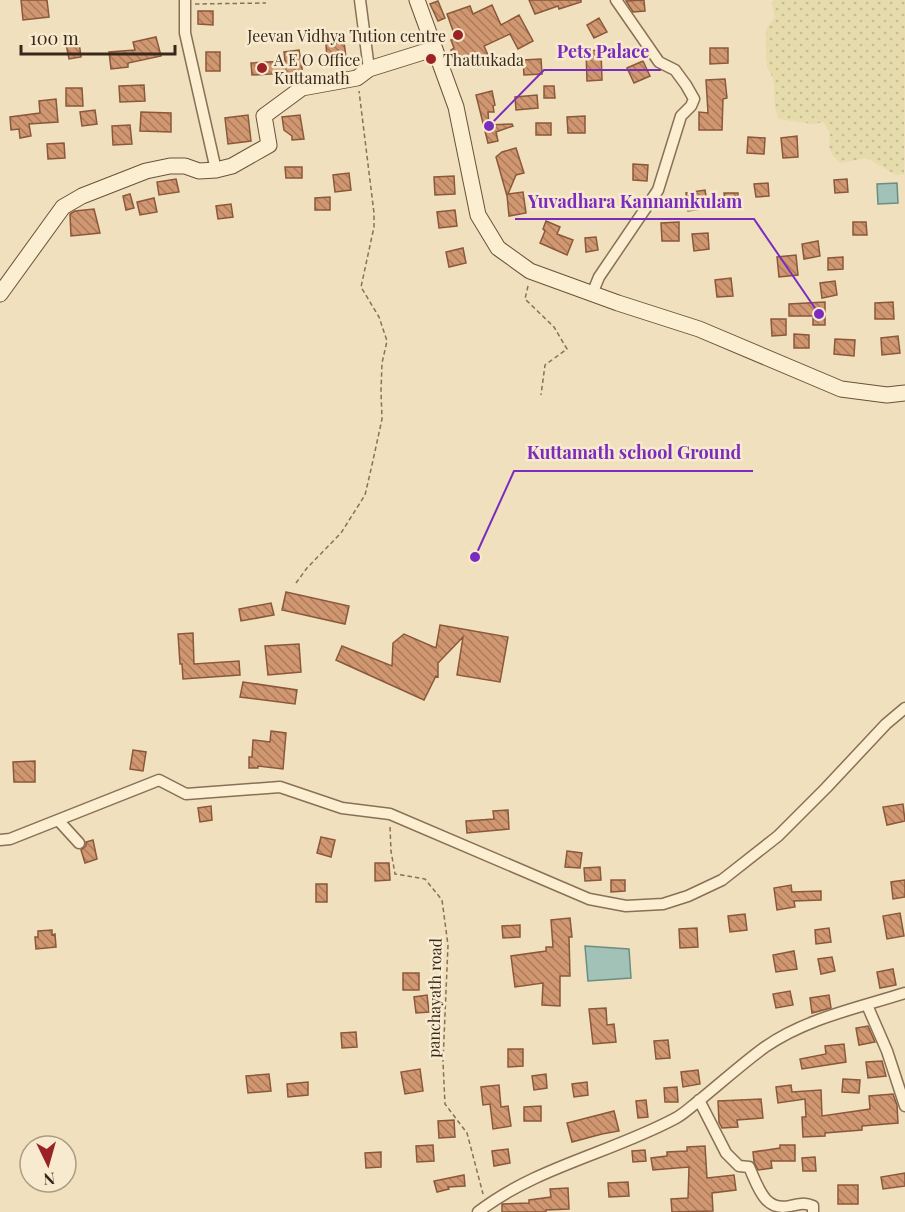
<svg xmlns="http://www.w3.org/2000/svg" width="905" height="1212" viewBox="0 0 905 1212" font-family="'Playfair Display',serif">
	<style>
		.farmland { fill: url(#farmland-dots) }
		.water { fill: #a2c1b7; stroke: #688f85; stroke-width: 1.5 }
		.building { fill: url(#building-back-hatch); stroke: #8a583a; stroke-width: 1.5 }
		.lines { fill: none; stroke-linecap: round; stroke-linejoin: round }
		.minor-casing { stroke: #897056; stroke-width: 13 }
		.secondary-casing { stroke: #6b5139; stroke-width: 17 }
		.path { stroke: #897056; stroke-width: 1.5; stroke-dasharray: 4.5 3; stroke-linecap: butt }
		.minor { stroke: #fbeed1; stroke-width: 10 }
		.secondary { stroke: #fbeed1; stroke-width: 15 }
		.poi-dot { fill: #9b2225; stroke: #f7eace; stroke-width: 2 }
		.labels { text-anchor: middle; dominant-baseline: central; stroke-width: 5; stroke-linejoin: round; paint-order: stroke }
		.poi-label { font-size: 16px; fill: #38281b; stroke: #f7eace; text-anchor: start }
		.street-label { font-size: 16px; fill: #38281b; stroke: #f7eace }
		.leader { fill: none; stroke: #7b2cbf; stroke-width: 2 }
		.callout-dot { fill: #7b2cbf; stroke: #f7eace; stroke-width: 2 }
		.callout-label { font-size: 18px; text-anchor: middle; font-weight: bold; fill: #7b2cbf; stroke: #f7eace; stroke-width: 5; stroke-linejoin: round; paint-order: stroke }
	</style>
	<defs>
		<pattern id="farmland-dots" width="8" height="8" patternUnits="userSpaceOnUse" patternTransform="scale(1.5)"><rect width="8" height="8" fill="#e6dbab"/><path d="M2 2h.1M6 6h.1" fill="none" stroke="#c6bc93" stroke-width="1.8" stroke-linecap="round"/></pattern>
		<pattern id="building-back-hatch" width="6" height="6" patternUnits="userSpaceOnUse" patternTransform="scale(1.5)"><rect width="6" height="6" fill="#d19771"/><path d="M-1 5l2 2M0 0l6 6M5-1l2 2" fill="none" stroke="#ab7b5c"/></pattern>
	</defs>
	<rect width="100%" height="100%" fill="#f0e0be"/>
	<path class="farmland" d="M773,0H905L904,174L896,175L867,158L840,163L833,156L829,147L830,134L824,122L814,124L779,119L775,108L774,80L767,67L766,49V29L775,17L772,3Z"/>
	<path class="water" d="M897,183L898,203L878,204L877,184Z
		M585,946L629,949L631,978L588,981Z"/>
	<path class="building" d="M21,0H47L49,17L23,20Z
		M529,0H581V2L559,9L558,6L535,14Z
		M644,0L645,11L633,12L626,1Z
		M438,1L445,18L438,21L430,4Z
		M492,5L501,25L519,15L533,41L518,49L510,34L484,46L488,55L456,66L451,50L454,48L451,40L456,39L447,14L470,6L473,14Z
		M198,11H213V25L198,24Z
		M599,18L607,32L594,38L587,25Z
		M156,37L161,56L128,63V67L111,69L109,52L135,50L133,42Z
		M79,42L81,57L69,59L66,44Z
		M344,42L346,57L327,59L326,44Z
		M710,48H728V63L710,64Z
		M299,50L303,74L287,76V73L252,75L251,63L285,61L284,52Z
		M601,50L602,80L587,81L586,51Z
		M206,52H220V71H206Z
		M541,59L542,74L524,75L523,60Z
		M643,61L650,76L634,83L627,68Z
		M725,79L727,98L723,99L722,130H699V112L708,113L706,80Z
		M144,85L145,101L120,102L119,86Z
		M544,86H554L555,98H544Z
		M66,88H82L83,106H66Z
		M492,91L495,105L493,106L494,112H488L489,125L512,124L513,126L496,132L498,141L488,143L476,95Z
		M537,95L538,108L516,110L515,97Z
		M56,99L58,122L29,124L31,136L20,138L19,129L11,130L10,117L40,113L39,101Z
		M95,110L97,124L82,126L80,112Z
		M141,112L171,113V132L140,131Z
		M248,115L251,141L228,144L225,118Z
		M300,115L304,139L292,140V136L284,130L282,117Z
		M585,116V133H568L567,117Z
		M536,123H551V135H536Z
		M130,125L132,144L113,145L112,126Z
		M797,136L798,157L783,158L781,138Z
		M748,137L765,138L764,154L747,153Z
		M64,143L65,158L48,159L47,144Z
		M516,148L524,173L516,175L508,194L523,192L526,213L509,216L507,195V196L496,157L502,152Z
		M633,164L648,165L647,181L633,180Z
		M285,167H302V178H286Z
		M349,173L351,190L335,192L333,175Z
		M454,176L455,194L435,195L434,177Z
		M176,179L179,192L159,195L157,182Z
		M847,179L848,192L835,193L834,180Z
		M768,183L769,196L756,197L754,184Z
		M705,190L708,208L688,211L686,193Z
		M724,193H738V204L725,205Z
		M130,194L134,208L126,210L123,196Z
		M330,197V210H315V198Z
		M154,198L157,212L140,215L137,202Z
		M231,204L233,217L218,219L216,206Z
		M94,209L100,233L71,236L70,214L75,211Z
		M455,210L457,226L439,228L437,212Z
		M546,221L560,227L557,234L573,240L567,255L540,243L545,231L543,229Z
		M679,222V241H662L661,223Z
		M853,222H866L867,235H853Z
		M708,233L709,249L694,251L692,234Z
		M596,237L598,250L586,252L585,238Z
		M818,241L820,256L804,259L802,244Z
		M463,248L466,263L449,267L446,252Z
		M796,255L798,275L779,277L777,257Z
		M843,257V269L828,270V258Z
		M731,278L733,296L717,297L715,280Z
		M835,281L837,295L822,298L820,283Z
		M825,302V325H813V316H789V304Z
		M893,302L894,319H875V303Z
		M771,319H786V335L772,336Z
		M794,334L809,335V348H794Z
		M898,336L900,353L882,355L881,338Z
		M835,339L855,340L854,356L834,354Z
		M286,592L349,606L345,624L282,610Z
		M271,603L274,615L241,621L239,609Z
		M440,625L508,637L500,682L457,675L463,637L438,663V677L436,676L424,700L336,660L342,646L392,666L393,643L404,634L436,648Z
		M193,633L194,664L239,661L240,675L183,679L182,664H180L178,634Z
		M299,644L301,672L268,675L265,646Z
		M243,682L297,690L295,704L240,697Z
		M271,731L286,733L283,769L258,766V768H249V757H252L253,740L270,742Z
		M133,750L146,752L143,771L130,769Z
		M35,761V782H14L13,762Z
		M903,804L905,821L887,825L883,807Z
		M211,806L212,820L200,822L198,808Z
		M508,810L509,829L467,833L466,821L494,819L493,811Z
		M321,837L335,840L331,857L317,853Z
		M93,840L97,859L85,863L81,850L86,846V842Z
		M567,851L582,853L580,868L565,867Z
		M375,863H389L390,880L375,881Z
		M600,867L601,880L585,881L584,868Z
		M611,880H625V891L611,892Z
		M905,880V897L893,899L891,882Z
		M316,884H327V902H316Z
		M791,885L792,892L821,891V900L794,901L795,907L777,910L774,888Z
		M900,913L904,936L887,939L883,916Z
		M745,914L747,930L730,932L728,916Z
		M570,918L572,937H569L570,976H560V1006L542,1005L543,983L515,987L511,956L546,951V947H553L551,920Z
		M520,925V937L503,938L502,926Z
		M697,928L698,947L680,948L679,929Z
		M829,928L831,942L816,944L815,930Z
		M52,930V935L55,934L56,947L36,949L35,937H38V931Z
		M794,951L797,969L776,972L773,955Z
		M832,957L835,971L821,974L818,959Z
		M893,969L896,985L880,988L877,972Z
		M403,973H419V990H403Z
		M790,991L793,1005L776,1008L773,994Z
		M427,995L429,1012L416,1013L414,997Z
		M829,995L831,1008L812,1013L810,998Z
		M606,1008L607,1025L614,1024L616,1042L593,1044L589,1009Z
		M868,1026L875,1042L859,1045L856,1028Z
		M356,1032L357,1047L342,1048L341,1033Z
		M668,1040L670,1058L656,1059L654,1041Z
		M844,1044L846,1062L802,1069L800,1059L826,1054L825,1046Z
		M508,1049H523V1066L508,1067Z
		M882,1061L886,1076L868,1078L866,1062Z
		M420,1069L423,1091L405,1094L401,1072Z
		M698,1070L700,1084L683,1087L681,1072Z
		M269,1074L271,1091L248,1093L246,1076Z
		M546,1074L547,1088L534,1090L532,1076Z
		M843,1079L860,1080L859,1093L842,1092Z
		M308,1082V1095L288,1097L287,1084Z
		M587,1082L588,1095L574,1097L572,1084Z
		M499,1085L501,1107L508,1106L511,1126L493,1129L490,1104L483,1105L481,1087Z
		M791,1085L792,1092L821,1090L822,1116L870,1109L869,1096L893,1094L897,1105L898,1123L862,1126V1130L825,1133V1136L803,1137L802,1117H806L805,1099L778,1103L776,1087Z
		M677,1087L678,1102H665L664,1088Z
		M761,1099L763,1118L737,1120L738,1127L722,1128L719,1122L718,1101Z
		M646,1100L648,1117L638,1118L636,1101Z
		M541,1106V1121H524V1107Z
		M614,1111L619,1131L602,1134L572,1142L567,1123Z
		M454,1120L455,1137L439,1138L438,1121Z
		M433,1145L434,1161L417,1162L416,1146Z
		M780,1145H795V1161H771L772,1168L758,1170L754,1162L753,1152L780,1148Z
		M705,1146L707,1178L734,1175L736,1190L712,1193L713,1211L672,1212L671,1199L688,1198L689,1167L653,1170L651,1158L667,1156V1152L687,1151V1147Z
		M508,1149L510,1163L494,1166L492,1151Z
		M645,1150L646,1161L633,1162L632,1151Z
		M381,1152V1167L366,1168L365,1153Z
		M815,1157L816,1171H803L802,1158Z
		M905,1173V1186L883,1189L881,1177Z
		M464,1175L465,1186L448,1187L449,1189L437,1192L434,1181Z
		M628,1182L629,1196L609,1197L608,1183Z
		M838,1185H858V1204H838Z
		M568,1188L569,1209L546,1210V1212H502V1204L529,1203V1200L551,1197L550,1189Z"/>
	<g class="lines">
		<g class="minor-casing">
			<path id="minor" d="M185,0V33L216,170
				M360,0L369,69
				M592,294L599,277L658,190L681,116L691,106L694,99L686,85L675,70L659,62L616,0
				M58,820L79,843
				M0,840L10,839L159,780L186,794L280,787L342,808L390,814L589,899L626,906L663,904L688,896L722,880L778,836L826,788L886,724L905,708
				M867,1005L887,1051L905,1106
				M699,1100L726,1153L739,1166L749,1167C758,1186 764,1212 790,1206C800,1204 804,1202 813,1206V1212
				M478,1212C536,1167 611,1153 676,1118C685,1113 693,1105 701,1099C722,1082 743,1063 765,1047C807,1018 858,1008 905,993"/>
		</g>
		<g class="secondary-casing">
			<path id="secondary" d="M417,0L456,107L478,215L498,248L530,271L618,303L699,329L841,389L887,395L905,393
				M0,294L63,207L82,196L146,171L170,166H185L199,171L216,170L232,166L269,145L264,116L302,88L357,78L369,69L433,49"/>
		</g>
		<path class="path" d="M195,4L266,3
			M528,286L525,299L554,327L567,349L545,365L541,395
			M296,583L307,568L341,533L365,495L372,465L382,419L381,391L382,363L387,341L379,317L361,287L374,227V213L359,91
			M390,827L391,851L395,874L425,879L442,900L448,945L443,1062L445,1104L467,1133L483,1194"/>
		<use href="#minor" class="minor"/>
		<use href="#secondary" class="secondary"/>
	</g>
	<g class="poi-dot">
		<circle cx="458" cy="35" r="6"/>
		<circle cx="431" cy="59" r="6"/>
		<circle cx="262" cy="68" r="6"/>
	</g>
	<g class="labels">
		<g class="poi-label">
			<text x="446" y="35" text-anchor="end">Jeevan Vidhya Tution centre</text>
			<text x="274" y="59">A E O Office<tspan x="274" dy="18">Kuttamath</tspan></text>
			<text x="443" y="59">Thattukada</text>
		</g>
		<g class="street-label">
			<text transform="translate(434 998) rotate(-89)">panchayath road</text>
		</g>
	</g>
	<path class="leader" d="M489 126L544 70H661M819 314L754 219H515M475 557L514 471H753"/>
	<g class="callout-dot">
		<circle cx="489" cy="126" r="6"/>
		<circle cx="819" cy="314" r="6"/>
		<circle cx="475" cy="557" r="6"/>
	</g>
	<g class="callout-label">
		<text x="603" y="58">Pets Palace</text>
		<text x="635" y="208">Yuvadhara Kannamkulam</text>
		<text x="634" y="459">Kuttamath school Ground</text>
	</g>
	<g transform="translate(48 1164) rotate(175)"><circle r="28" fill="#f7eace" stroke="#ab9c86" stroke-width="1.5"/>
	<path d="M0-4.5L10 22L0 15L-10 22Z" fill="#9b2225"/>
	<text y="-9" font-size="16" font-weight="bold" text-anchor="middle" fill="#38281b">N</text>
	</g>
	<path d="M21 45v9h154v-9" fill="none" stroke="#38281b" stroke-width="3"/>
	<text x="30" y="45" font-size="18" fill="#38281b" stroke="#f7eace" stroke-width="4.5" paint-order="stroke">100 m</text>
</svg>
